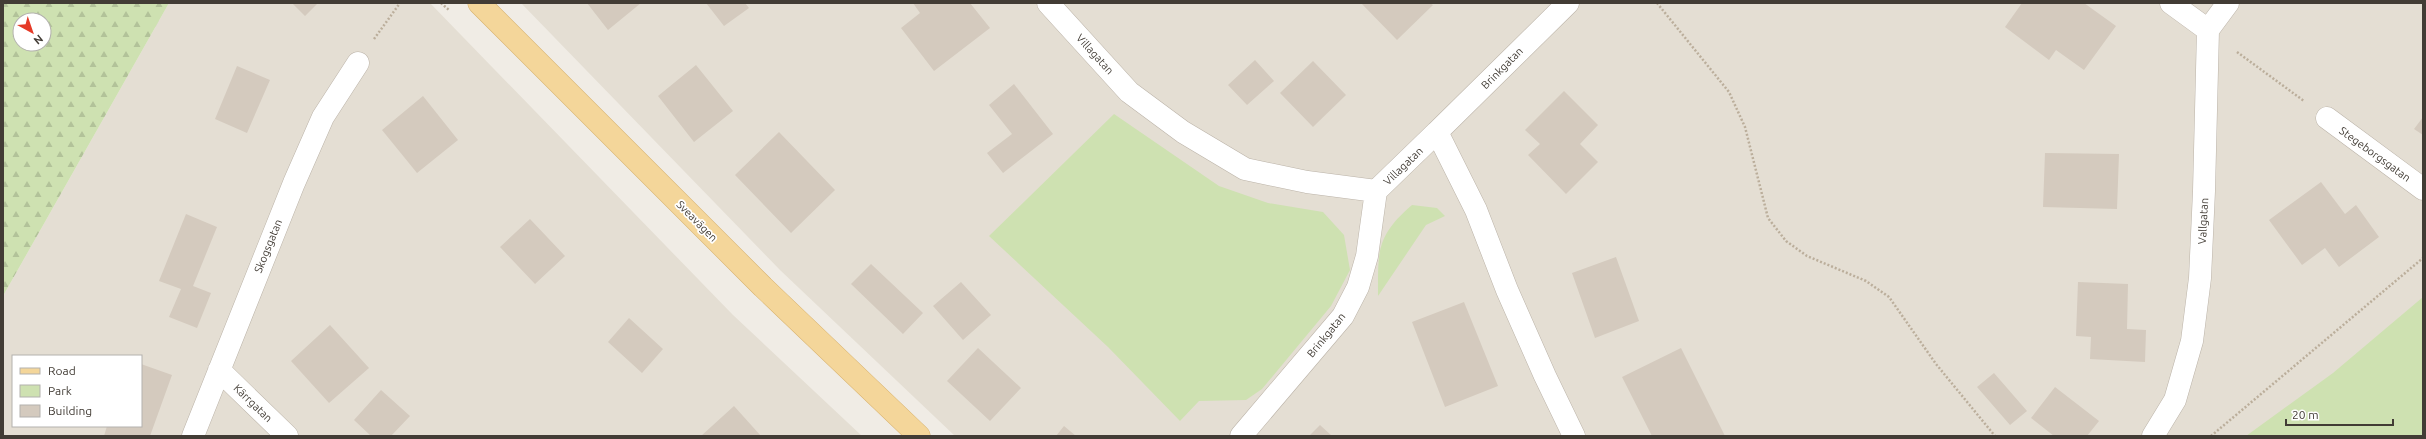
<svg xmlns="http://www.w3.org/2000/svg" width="2426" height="439" viewBox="0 0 2426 439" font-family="Ubuntu,sans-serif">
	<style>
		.residential { fill: #e4ded3; fill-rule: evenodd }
		.green { fill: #cee1b1 }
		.forest { fill: url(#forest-firs); fill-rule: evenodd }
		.building { fill: #d4cabe }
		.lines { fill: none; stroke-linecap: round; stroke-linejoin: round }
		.minor-casing { stroke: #bbb3a8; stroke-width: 23 }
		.major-casing { stroke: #d7b16c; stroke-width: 23 }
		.path { stroke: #bbae9b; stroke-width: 2.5; stroke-dasharray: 2 2; stroke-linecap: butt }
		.minor { stroke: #fff; stroke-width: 22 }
		.major { stroke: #f4d69a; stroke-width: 22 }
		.labels { text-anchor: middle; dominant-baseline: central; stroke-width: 3.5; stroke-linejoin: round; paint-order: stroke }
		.street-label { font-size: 11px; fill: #423c35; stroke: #fff }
	</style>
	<defs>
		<pattern id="forest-firs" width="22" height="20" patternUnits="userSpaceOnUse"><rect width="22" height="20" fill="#cee1b1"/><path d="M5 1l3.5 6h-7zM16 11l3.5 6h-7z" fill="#b2c299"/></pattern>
	</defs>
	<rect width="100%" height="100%" fill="#f0ece5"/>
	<path class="residential" d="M169,3H430L733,315L862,436H3V296ZM13,356H141V426H13Z
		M521,3H2423V436H955L780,270Z"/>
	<path class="green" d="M1114,114L1219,186L1268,203L1323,212L1344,235L1350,270L1331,306L1262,389L1246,400L1199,401L1180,421L1108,347L989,236Z
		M1412,205L1437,208L1445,216L1426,225L1378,296C1378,251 1376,236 1412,205Z
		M2423,297V436H2246L2333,373Z"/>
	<path class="forest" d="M3,3H169L3,296ZM20,20H44V44H20Z"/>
	<path class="building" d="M292,3H318L305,16Z
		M587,3H641L608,30Z
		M706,3H745L749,8L724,26Z
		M913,3H970L990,28L934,71L901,28L920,13Z
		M1361,3H1430L1433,5L1397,40Z
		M2022,3H2084L2116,26L2084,70L2056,50L2049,60L2005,27Z
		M1255,60L1274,81L1247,105L1228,85Z
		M1313,61L1346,95L1313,127L1280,93Z
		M696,65L733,111L694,142L658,96Z
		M237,66L270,80L247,133L215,119Z
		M1014,84L1053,134L1003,173L987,153L1012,134L989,105Z
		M1564,91L1598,125L1580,144L1598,162L1566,194L1528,155L1540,144L1525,130Z
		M423,96L458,140L417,173L382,130Z
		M2423,117V135L2414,129Z
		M779,132L835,190L791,233L735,175Z
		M2045,153L2119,154L2117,209L2043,207Z
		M2321,182L2345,214L2356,205L2379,237L2339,267L2325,248L2302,265L2269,220Z
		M186,214L217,227L193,286L211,293L197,328L169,317L181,289L159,281Z
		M530,219L565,256L535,284L500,247Z
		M1616,257L1639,321L1595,338L1572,273Z
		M871,264L923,313L903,334L851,284Z
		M961,282L991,315L963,340L933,306Z
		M2078,282L2128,284L2127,329L2146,330L2145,362L2090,359L2091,337L2076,336Z
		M1464,302L1498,386L1445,407L1412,322Z
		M629,318L663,349L642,373L608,342Z
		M330,325L369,368L329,403L291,361Z
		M978,348L1021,388L990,421L947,381Z
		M1681,348L1725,436H1652L1622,377Z
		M141,364L172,375L150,436H104L107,426H141Z
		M1994,373L2027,411L2010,425L1977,387Z
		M2055,387L2099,421L2087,436H2054L2031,418Z
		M381,390L410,416L391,436H371L354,420Z
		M734,406L761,436H701Z
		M1320,425L1332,436H1309Z
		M1064,426L1076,436H1056Z"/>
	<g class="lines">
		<g class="minor-casing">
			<path id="minor" d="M1048,3L1129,92L1183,132L1245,169L1307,182L1376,191L1437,132L1476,210L1507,290L1545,376L1574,436
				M2171,3L2208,30
				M2327,118L2423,189
				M1437,132L1568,3
				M219,370L287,436
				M193,436L294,183L323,117L358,63
				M1241,436L1343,316L1358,287L1367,256L1376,191
				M2153,436L2175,400L2192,341L2200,278L2204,191L2208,30L2228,3"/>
		</g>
		<g class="major-casing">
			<path id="major" d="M479,3L763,287L919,436"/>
		</g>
		<path class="path" d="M441,3L449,10
			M1657,3L1729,92L1745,127L1768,218L1786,241L1807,256L1866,281L1889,297L1936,364L1995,436
			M374,39L400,3
			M2237,52L2304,101
			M2211,436L2423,258"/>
		<use href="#minor" class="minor"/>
		<use href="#major" class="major"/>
	</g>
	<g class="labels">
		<g class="street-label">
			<text transform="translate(1095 54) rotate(48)">Villagatan</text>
			<text transform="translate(1502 68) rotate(-45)">Brinkgatan</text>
			<text transform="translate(2375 154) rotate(36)">Stegeborgsgatan</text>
			<text transform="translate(1403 166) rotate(-44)">Villagatan</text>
			<text transform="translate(697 221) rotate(45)">Sveavägen</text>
			<text transform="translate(2203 221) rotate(-87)">Vallgatan</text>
			<text transform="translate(268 246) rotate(-68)">Skogsgatan</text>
			<text transform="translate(1326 335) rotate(-51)">Brinkgatan</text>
			<text transform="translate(253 403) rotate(44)">Kärrgatan</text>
		</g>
	</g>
	<rect width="2426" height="439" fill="none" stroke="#423c35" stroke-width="8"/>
	<rect x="12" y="355" width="130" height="72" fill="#ffffff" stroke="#b3b1ae"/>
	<rect x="20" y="368" width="20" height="6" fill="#f4d69a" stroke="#b3b1ae"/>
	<text x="48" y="375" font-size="12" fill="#423c35">Road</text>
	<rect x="20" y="385" width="20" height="12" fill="#cee1b1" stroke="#b3b1ae"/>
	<text x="48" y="395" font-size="12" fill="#423c35">Park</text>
	<rect x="20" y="405" width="20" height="12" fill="#d4cabe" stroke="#b3b1ae"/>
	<text x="48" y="415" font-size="12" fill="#423c35">Building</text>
	<g transform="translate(32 32) rotate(140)"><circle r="19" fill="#ffffff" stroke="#b3b1ae"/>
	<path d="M0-3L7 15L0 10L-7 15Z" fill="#e53a27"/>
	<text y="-6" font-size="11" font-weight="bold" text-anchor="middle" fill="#423c35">N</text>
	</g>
	<path d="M2286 419v6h107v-6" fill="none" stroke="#423c35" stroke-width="2"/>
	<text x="2292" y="419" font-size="12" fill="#423c35" stroke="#ffffff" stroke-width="3" paint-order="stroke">20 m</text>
</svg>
